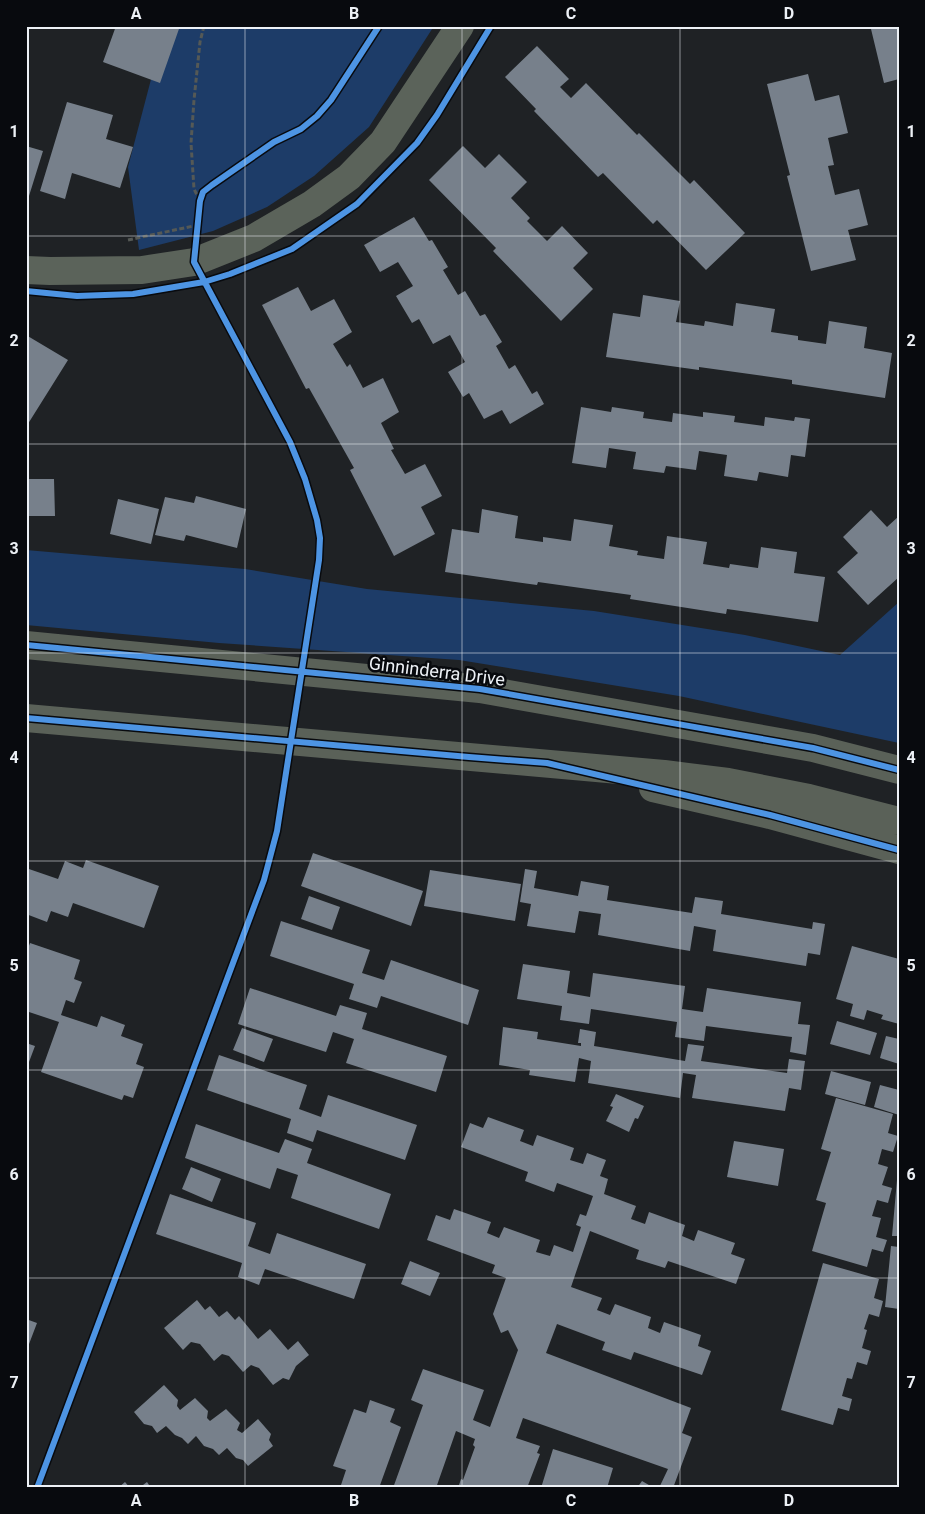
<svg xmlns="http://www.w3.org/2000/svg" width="925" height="1514" viewBox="0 0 925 1514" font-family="Roboto,sans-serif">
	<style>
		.green { fill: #1d3c68 }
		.building { fill: #77808b }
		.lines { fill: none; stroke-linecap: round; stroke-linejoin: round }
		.path { stroke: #555956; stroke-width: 3; stroke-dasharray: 5 2.5; stroke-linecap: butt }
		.secondary { stroke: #5b635a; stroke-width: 28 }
		.primary { stroke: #5a6158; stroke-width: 28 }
		.cycleway-casing { stroke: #080a0e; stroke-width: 9 }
		.cycleway { stroke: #4d94e3; stroke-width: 6 }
		.grid { fill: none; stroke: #edf1f6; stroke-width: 1; stroke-opacity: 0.55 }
		.labels { text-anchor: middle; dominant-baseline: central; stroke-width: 5; stroke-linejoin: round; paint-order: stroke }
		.street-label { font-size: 18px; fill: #edf1f6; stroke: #080a0e }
		.neatline { fill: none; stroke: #edf1f6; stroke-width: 2 }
		.grid-label { font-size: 16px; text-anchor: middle; font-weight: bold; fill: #edf1f6 }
	</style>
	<rect width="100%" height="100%" fill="#1f2225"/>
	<path class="green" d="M165,26H434L369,127L314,176L267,207L213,231L139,250L128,167Z
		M26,550L245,569L367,589L594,611L745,635L840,655L899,602V743L679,696L459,660L219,643L26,625Z"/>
	<path class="building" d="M116,26H180L160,83L103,62Z
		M881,26H899V79L884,83L871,29Z
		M537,46L569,79L560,87L571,98L586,83L637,135L639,133L690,184L694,180L745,233L706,270L657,220L653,224L603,173L598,177L534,111L536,109L505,77Z
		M808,74L815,101L839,95L848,133L828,138L834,165L828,166L835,195L859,189L868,225L848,230L856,260L811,271L787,176L790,175L767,84Z
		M67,102L113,115L106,139L133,147L120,188L72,173L65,199L40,191Z
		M26,146L43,151L29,196L26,195Z
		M463,146L485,168L499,154L527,182L511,198L530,218L527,221L547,241L562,226L588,253L573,268L593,289L561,321L493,251L496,248L429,180Z
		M414,217L429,241L432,240L448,267L443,270L458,295L465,291L480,316L485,314L502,342L496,346L509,369L515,365L532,394L537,391L544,404L510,424L502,410L484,419L469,393L463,397L448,372L465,362L450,335L433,344L419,319L412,323L396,296L413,286L398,262L380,272L364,245Z
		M298,287L311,311L334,299L352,332L333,344L347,367L350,364L363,388L383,378L399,412L381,423L394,449L391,450L405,474L425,464L442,496L421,507L435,534L394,556L350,470L354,468L309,388L306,389L262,305Z
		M643,295L680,301L676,322L704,326L705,321L733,326L736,303L775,309L771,332L798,336V340L826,344L829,321L867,327L864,348L892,353L885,398L792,384V380L699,367V370L606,357L613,313L640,317Z
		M26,335L68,360L26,427Z
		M581,407L611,412L612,407L644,412L643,418L672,422L673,413L703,417V412L735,416L734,422L764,426L765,417L794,421L795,417L810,419L805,457L791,455L788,477L759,472L757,481L724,476L727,455L699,451L696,470L666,466L664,473L633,469L636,452L609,448L606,468L572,463Z
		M26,479H54L55,516H26Z
		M196,496L246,509L237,548L186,535L184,541L155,535L165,497L194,503Z
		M118,499L159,509L151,544L110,534Z
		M482,509L518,516L515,538L543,542V537L571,541L574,519L613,525L609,546L638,551L637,555L664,559L667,536L707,542L703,564L729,568L730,564L758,568L761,547L797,552L794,573L825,577L818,622L727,609L726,614L630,599L631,595L538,582L537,585L445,572L452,529L479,533Z
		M871,510L887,527L899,516V577L868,605L837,572L858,553L843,537Z
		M313,853L423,891L411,926L301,886Z
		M86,860L159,886L144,928L73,903L68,917L51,911L47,922L26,914V868L58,879L65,861L83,868Z
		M525,869L537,871L534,888L578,896L581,881L609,886L607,900L692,913L695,897L723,901L721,914L812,929L813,922L825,924L820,955L808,953L806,966L713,951L716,930L694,926L690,951L598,935L601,914L579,911L575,933L527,926L531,904L520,902Z
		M430,870L521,884L515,921L424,906Z
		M309,896L340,907L332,930L301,919Z
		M281,921L370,950L362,973L384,980L391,960L479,990L468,1025L381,996L377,1008L349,999L354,984L270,956Z
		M30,943L80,960L74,979L82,982L74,1003L66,1000L61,1015L97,1027L101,1016L125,1025L121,1036L143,1044L136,1064L144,1067L133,1098L124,1095L122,1100L41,1072L59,1022L26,1011V954Z
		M852,946L899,959V1024L881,1019L883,1015L867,1010L864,1020L850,1016L853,1004L836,999Z
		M523,964L570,971L567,993L590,997L593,973L685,986L682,1009L703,1012L707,988L801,1002L798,1024L810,1025L806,1055L790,1052L792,1037L706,1026L704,1041L675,1037L677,1022L591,1009L589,1024L560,1020L562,1006L517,999Z
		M250,988L336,1016L340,1005L367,1013L362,1029L447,1056L436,1092L346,1063L354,1039L333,1032L326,1052L238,1024Z
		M837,1021L877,1033L870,1055L830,1044Z
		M503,1027L538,1032L537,1039L581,1046V1043H578L580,1029L596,1032L594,1046L685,1061L688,1044L704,1046L701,1061L787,1073L789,1059L805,1061L801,1090L789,1088L785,1111L692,1098L696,1075L683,1073L680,1098L588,1083L591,1061L579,1058L575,1082L529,1075L530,1070L499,1065Z
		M242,1028L273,1039L264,1062L233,1050Z
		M886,1036L899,1039V1064L880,1058Z
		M26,1043L35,1046L26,1070Z
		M219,1055L307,1085L299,1109L321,1117L328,1095L417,1125L405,1160L317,1130L313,1142L287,1133L291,1119L207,1090Z
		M831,1071L871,1082L865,1105L825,1094Z
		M880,1085L899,1090V1115L874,1107Z
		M616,1094L644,1106L638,1119L635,1118L629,1132L606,1121L613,1107L610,1106Z
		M836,1098L893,1114L888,1133L898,1136L893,1152L882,1149L878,1164L888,1167L882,1185L892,1188L888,1203L877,1200L872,1216L881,1218L876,1237L887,1240L883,1252L872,1249L867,1267L812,1251L826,1203L816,1200L831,1152L821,1149Z
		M488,1117L524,1130L520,1141L533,1146L537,1135L574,1148L570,1160L583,1164L587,1153L606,1160L600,1176L608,1179L604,1194L636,1206L631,1219L645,1224L649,1212L685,1225L682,1236L694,1241L698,1230L735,1243L731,1254L745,1259L736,1284L668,1261L665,1268L636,1259L639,1250L590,1231L571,1287L602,1298L597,1310L610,1315L615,1304L651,1317L648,1328L660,1333L664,1322L701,1335L698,1346L711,1351L702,1375L634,1352L631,1360L602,1350L605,1342L557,1324L546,1353L691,1408L682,1433L692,1437L673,1488H659L668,1469L523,1418L516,1438L540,1446L537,1453L540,1454L527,1488H458L461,1479L463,1480L475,1447L473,1445L475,1439L456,1431L436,1488H393L423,1405L411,1400L423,1369L484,1390L473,1420L490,1427L518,1350L508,1330L501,1333L493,1314L506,1278L492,1273L495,1265L427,1240L436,1215L450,1220L454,1209L491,1222L487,1233L499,1238L504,1227L540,1240L536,1252L550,1256L554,1245L573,1252L581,1227L576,1225L580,1214L586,1216L593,1196L557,1183L554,1192L525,1181L528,1172L461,1147L470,1123L483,1128Z
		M196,1124L279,1153L285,1139L312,1149L307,1163L391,1194L379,1229L291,1198L298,1175L277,1168L270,1189L185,1158Z
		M734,1141L784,1149L778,1186L727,1177Z
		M191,1167L221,1179L212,1202L182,1189Z
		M897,1180H899V1236H892Z
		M170,1194L256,1223L248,1246L270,1254L277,1233L366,1264L354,1299L265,1269L259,1285L238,1277L242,1263L156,1234Z
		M891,1246L899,1247V1309L885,1307Z
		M410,1261L440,1273L430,1296L401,1284Z
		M823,1263L879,1279L874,1298L883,1301L879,1317L869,1314L864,1329L867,1330L862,1348L871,1351L867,1365L857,1362L852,1379L847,1378L842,1396L852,1399L849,1411L838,1408L833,1425L781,1410Z
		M197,1300L205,1310L210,1306L219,1317L227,1311L235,1320L239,1316L258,1339L270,1329L288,1350L298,1341L309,1355L296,1366L289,1380L283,1378L273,1385L259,1368L251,1365L243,1372L229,1356L222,1354L214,1361L200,1344L191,1342L183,1350L164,1328Z
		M26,1319L37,1323L26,1352Z
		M164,1385L178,1400L177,1406L180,1410L195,1398L208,1411L207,1418L210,1421L226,1409L240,1423L237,1430L242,1433L258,1419L271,1434L269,1440L273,1446L248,1466L243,1460L236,1458L227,1448L219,1455L213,1449L204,1446L196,1436L188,1444L182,1438L175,1435L166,1426L157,1433L152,1426L144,1424L134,1412Z
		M370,1400L395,1409L390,1422L401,1427L379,1488H340L346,1470L333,1466L354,1409L366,1413Z
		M553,1449L613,1468L607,1488H541Z
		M642,1481L654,1488H637Z
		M125,1482L130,1488H118Z
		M147,1482L151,1488H139Z"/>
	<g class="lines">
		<path class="path" d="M200,201L194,189L191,143L194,100L200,42L204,26
			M128,240L198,225"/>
		<path class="secondary" d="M26,270L50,271L142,270L194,262L254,238L312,204L349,177L383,142L460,26"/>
		<path class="primary" d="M26,645L480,689L813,748L899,770
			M26,718L664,774L728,782L809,798L899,821
			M653,788L770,815L899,850"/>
		<g class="cycleway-casing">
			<path id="cycleway" d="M26,291L77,296L133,294L204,282L230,274L292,249L357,204L417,143L437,115L491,26
				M26,645L480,689L813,748L899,770
				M26,718L469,757L547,763L770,815L899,850
				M37,1488L264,880L277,831L319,560L320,538L317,520L305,479L290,442L194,262L200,201L203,192L212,185L274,142L301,129L317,116L331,100L379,26"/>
		</g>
		<use href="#cycleway" class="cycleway"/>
	</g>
	<path class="grid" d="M245,26V1488M462,26V1488M680,26V1488M26,236H899M26,444H899M26,653H899M26,861H899M26,1070H899M26,1278H899"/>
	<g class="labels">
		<g class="street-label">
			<text transform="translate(437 671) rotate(7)">Ginninderra Drive</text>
		</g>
	</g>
	<rect width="925" height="1514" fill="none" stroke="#080a0e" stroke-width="55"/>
	<rect x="28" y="28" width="870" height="1458" class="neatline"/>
	<g class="grid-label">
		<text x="136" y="19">A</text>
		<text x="354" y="19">B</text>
		<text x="571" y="19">C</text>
		<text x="789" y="19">D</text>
		<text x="14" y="137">1</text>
		<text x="911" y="137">1</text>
		<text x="14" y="346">2</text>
		<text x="911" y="346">2</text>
		<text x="14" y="554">3</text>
		<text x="911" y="554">3</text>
		<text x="14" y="763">4</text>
		<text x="911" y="763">4</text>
		<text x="14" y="971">5</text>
		<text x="911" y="971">5</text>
		<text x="14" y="1180">6</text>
		<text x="911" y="1180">6</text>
		<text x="14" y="1388">7</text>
		<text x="911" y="1388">7</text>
		<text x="136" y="1506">A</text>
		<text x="354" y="1506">B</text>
		<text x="571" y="1506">C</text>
		<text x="789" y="1506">D</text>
	</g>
</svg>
